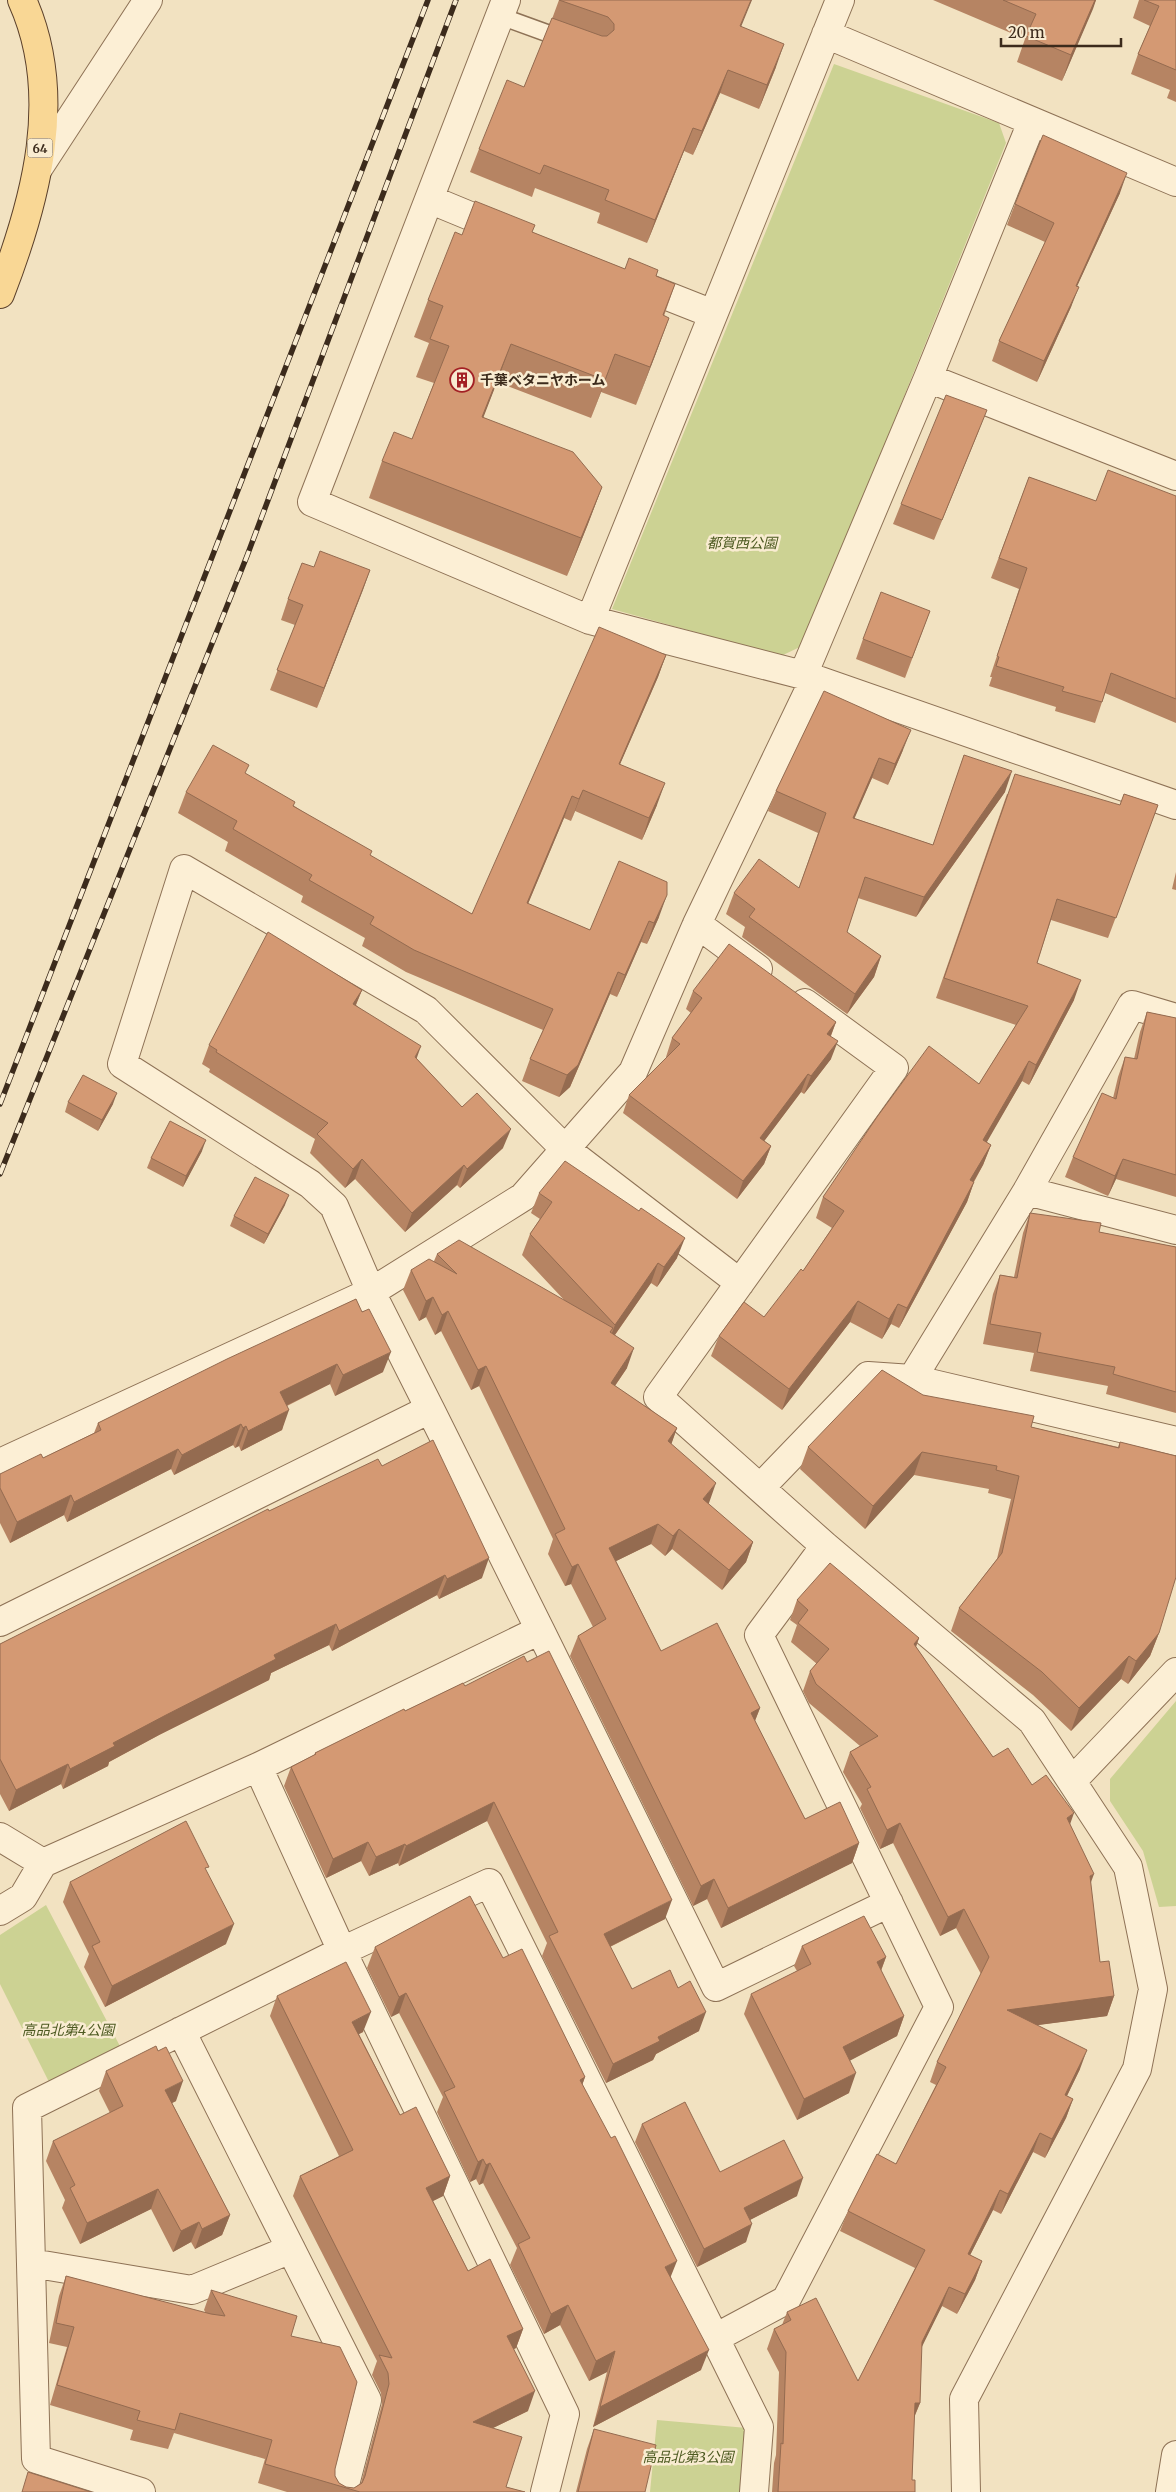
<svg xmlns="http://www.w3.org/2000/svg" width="1176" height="2492" viewBox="0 0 1176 2492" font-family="Merriweather,'Noto Sans JP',serif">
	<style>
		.green { fill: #ccd293 }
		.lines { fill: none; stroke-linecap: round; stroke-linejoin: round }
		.lane-casing { stroke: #8e7256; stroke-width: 19 }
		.street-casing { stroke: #8e7256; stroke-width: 30 }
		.primary-casing { stroke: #5b402b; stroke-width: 30 }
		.lane { stroke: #fcefd5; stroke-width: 16 }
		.street { stroke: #fcefd5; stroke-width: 28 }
		.primary { stroke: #f9d795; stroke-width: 28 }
		.rail-casing { stroke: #3c2b1c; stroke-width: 5.5 }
		.rail { stroke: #f9ecd1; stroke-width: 4; stroke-dasharray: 11; stroke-linecap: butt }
		.wall { fill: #b68463 }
		.shaded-wall { fill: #946b50 }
		.building { fill: #d49973; stroke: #946b50 }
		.labels { text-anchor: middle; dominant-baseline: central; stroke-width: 5; stroke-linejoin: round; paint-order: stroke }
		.shield { fill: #f9ecd1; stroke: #756552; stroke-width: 1 }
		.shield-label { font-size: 12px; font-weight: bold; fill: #3c2b1c }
		.poi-label { font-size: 14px; font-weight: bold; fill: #3c2b1c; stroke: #f9ecd1; text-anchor: start }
		.park-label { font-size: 14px; font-style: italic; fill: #4d5a21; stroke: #f9ecd1 }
	</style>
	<rect width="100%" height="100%" fill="#f2e2c1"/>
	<path class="green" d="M834,64L999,123L1006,143L804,645L781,656L612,609Z
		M1176,1701V1906L1159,1907L1143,1851L1110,1801V1779Z
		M46,1905L122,2050L51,2086L0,1984V1935Z
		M657,2420L747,2428L741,2492H650Z"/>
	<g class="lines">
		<g class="lane-casing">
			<path id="lane" d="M500,16L566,40"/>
		</g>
		<g class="street-casing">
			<path id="street" d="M506,0L312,502L590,620L803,675L1176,805
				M826,34L1176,182
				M39,167L148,0
				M429,199L504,230
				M637,284L713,314
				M928,378L1176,476
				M590,620L840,0
				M803,675L928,378L1032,122
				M697,924L758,969
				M805,1003L894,1068L658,1397L825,1546L1032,1721L1128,1867L1153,1989L1137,2069L964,2399L966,2492
				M1176,1018L1132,1005L1027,1191L912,1379L1176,1441
				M1027,1191L1176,1230
				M0,1463L371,1292L523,1197L633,1072L697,924L814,680
				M760,1488L868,1376L912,1379
				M0,1622L430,1409L371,1292L334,1206L310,1184L122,1064L184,869L426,1010L564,1148L740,1283
				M540,1630L716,1987L889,1903
				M258,1767L342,1951L565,2414L545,2492
				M1072,1781L1176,1672
				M0,1837L43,1863L258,1767L540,1630L430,1409
				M0,1911L23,1897L43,1863
				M181,2031L367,2400L343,2492
				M31,2263L192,2290L291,2249
				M715,2338L786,2300L939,2007L759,1635L825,1546
				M141,2492L36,2459L27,2108L342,1951L489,1883L759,2427L754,2492
				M1170,2492L1176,2455"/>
		</g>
		<g class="primary-casing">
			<path id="primary" d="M0,294C36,201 65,95 22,0"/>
		</g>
		<use href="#lane" class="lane"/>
		<use href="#street" class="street"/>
		<use href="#primary" class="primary"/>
		<g class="rail-casing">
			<path id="rail" d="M0,1104L428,0
				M0,1174L247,556L456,0"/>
		</g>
		<use href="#rail" class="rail"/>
	</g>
	<path class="wall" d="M559,0L741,26L776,67L759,109L720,93L693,155L684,151L647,243L597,223L600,213L535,188L532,197L470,172L479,149L524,87L552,19Z
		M933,0H1096L1062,81L1017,62L1025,39Z
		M1139,0H1176V102L1167,98L1170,90L1131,74L1138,54L1150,26L1133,18Z
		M1120,193L1077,286L1071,307L1037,382L992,361L999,341L1045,242L1007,225L1015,204Z
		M532,232L625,269L656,276L675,284L664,316L669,318L636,405L601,392L591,418L497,382L483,417L602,487L588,524L567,576L369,498L382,461L412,439L434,383L416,377L429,343L414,337L428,300L462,235Z
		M979,430L934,540L893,524L901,504Z
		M1029,477L1096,501L1176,496V723L1105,693L1095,723L1055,711L1056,707L989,686L992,677H990L1019,589L991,578Z
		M314,567L370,570L317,708L270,690L295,625L281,620L288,599Z
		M930,611L905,678L856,659L863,639Z
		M666,655L658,677L620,764L657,805L642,840L575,811L571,821L564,818L528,904L590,930L659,917L647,944L641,942L617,997L610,994L570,1087L559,1097L522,1081L530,1059L543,1030L406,972L362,946L365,938L301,902L303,896L225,851L228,842L178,813L186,792L246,774L370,856L472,914Z
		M903,750L888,785L872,778L854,818L933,845L964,755L1005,792L916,917L858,898L847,932L881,956L874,977L847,1014L742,937L745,927L726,914L734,893L799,888L818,833L768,811L776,791Z
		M1007,794L1120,805L1124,794L1158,805L1108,938L1051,920L1037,963L1074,1000L1029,1085L1022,1081L986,1142L991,1145L983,1165L974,1182L967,1202L899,1328L891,1324L882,1339L850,1322L782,1410L711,1356L719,1336L764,1317L803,1271L832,1228L816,1218L823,1197L979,1084L1016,1025L936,998Z
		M1176,872V890L1172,889Z
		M362,990L356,1005L417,1059L462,1107L503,1148L460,1188L457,1185L405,1232L355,1179L345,1188L310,1153L315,1139L209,1072L210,1069L202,1064L209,1045Z
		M693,991L836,1022L831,1036V1059L804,1094L801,1092L764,1141L771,1146L764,1164L737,1199L623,1113L629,1095L667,1057H666L672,1038L691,1013L686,1009Z
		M1147,1012L1176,1018V1197L1116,1179L1108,1196L1065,1177L1073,1157L1113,1098L1118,1077L1125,1057L1134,1059L1140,1032Z
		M68,1102L113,1104L98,1131L65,1112Z
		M202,1151L183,1187L147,1168L151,1158Z
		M539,1193L677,1258L657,1287L651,1283L615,1335L627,1368L615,1386L677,1428L671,1444L709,1503L708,1504L753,1542L746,1562L722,1590L672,1549L665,1556L651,1544L616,1561L661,1651L760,1708L755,1721L805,1819L859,1843L852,1863L721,1928L707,1899L693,1906L570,1656L578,1636L593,1627L571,1584L565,1586L548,1554L553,1539L479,1386L471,1390L441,1331L435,1335L426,1317L419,1321L403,1290L411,1270L434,1261L437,1254L566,1302L522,1255L530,1234L540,1219L531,1213Z
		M285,1205L264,1244L230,1226L234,1216Z
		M1030,1213L1099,1232L1176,1247V1413L1106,1394L1108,1386L1030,1371L1034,1353L983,1344L993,1294L1000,1275L1014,1277L1023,1233Z
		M356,1299L383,1372L335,1396L330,1384L287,1406L282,1430L241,1451L239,1446L235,1448L233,1445L174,1475L171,1469L67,1522L64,1515L10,1543L0,1523V1474L43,1458L94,1433L98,1423Z
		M923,1395L1031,1427L1118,1447L1120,1442L1159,1633L1150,1656L1128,1684L1121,1679L1071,1731L1033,1695L951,1631L959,1608L997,1559L1011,1499L988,1493L989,1489L914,1475L865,1529L800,1469L808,1447Z
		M382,1466L482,1578L439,1599L437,1595L332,1651L329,1645L271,1673L269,1680L159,1735L109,1762L108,1766L63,1789L61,1784L9,1811L0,1794V1644L269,1511Z
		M797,1600L919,1638L916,1647L993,1757L1032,1785L1070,1824L1090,1884L1100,1962L1114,1996L1107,2016L1037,2025L1080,2069L1067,2096L1073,2099L1066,2118L1045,2158L1033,2152L1001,2214L993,2210L970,2255L982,2261L975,2280L957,2314L942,2306L921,2347L920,2403L914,2418L912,2480L915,2492H772L774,2463L776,2455L779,2372L767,2349L774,2329L782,2325L787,2312L858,2381L915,2268L840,2231L848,2211L896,2164L936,2085L930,2082L937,2062L981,1974L956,1928L940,1936L893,1843L880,1849L860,1808L862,1804L843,1772L850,1752L860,1746L809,1703L803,1691L810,1671L817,1664L791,1642L797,1625L790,1620Z
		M465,1686L665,1919L610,1947L632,1989L699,2031L656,2054L653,2060L606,2083L542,1956L547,1943L487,1821L399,1866L398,1863L369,1876L361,1861L326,1878L284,1786L291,1767L314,1755L315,1753L405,1711Z
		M207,1872L226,1944L105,2007L84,1967L89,1954L63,1902L70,1882Z
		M802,1946L886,1957L881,1971L904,2016L897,2036L850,2060L849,2093L797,2120L744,2014L751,1994L797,1971L794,1966Z
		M375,1947L503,1958L585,2077L582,2085L671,2277L701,2370L593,2427L607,2372L589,2381L560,2325L544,2334L510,2265L517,2248L483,2183L479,2185L476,2179L470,2182L437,2112L443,2097L399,2013L391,2017L367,1968Z
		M277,1996L363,2032L359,2034L400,2115L450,2176L443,2196L433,2201L468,2271L523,2329L516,2348L514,2349L528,2411L493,2428L506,2487L525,2492H287L258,2483L265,2459L174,2433L168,2449L130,2440L133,2430L50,2405L67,2347L49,2343L59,2296L66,2276L206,2313L204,2310L211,2290L291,2336L335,2469V2476L339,2483L346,2487L354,2488L361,2483L382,2404L381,2393L372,2375L377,2361L293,2196L300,2176L339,2156L270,2016Z
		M106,2071L176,2101L172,2103L230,2215L222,2235L195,2249L191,2242L173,2252L151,2209L80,2244L62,2208L65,2200L46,2161L53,2141L110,2113L99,2091Z
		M642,2124L720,2172L797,2196L750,2220L746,2242L697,2267L635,2142Z
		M594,2429L645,2492H576L587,2449Z"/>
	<path class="shaded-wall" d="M751,0H752L732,49L740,26Z
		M1095,0H1096L1093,9L1062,81L1071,55Z
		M784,44L776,67L759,109L767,85Z
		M728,70L720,93L693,155L702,131Z
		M693,128L684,151L647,243L655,220Z
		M1127,173L1120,193L1068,306L1076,286Z
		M1079,287L1071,307L1037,382L1044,361Z
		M669,318L655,356L636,405L650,367Z
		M511,344L497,382L469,455L482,417Z
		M615,354L601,392L591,418L605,380Z
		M987,410L979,430L934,540L942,520Z
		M602,487L588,524L567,576L581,538Z
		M370,570L363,590L317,708L324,688Z
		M666,655L658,677L611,785L619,764Z
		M911,730L903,750L888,785L895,764Z
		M879,758L872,778L846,838L853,818Z
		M1012,771L1005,792L916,917L924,897Z
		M665,783L657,805L642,840L649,818Z
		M583,790L575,811L571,821L579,799Z
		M572,796L564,818L519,925L527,903Z
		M667,895L659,917L647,944L654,923Z
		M649,921L641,942L617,997L625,975Z
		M881,956L874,977L847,1014L855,994Z
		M618,972L610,994L570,1087L559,1097L567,1075Z
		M1081,980L1074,1000L1029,1085L1036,1065Z
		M362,990L354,1009L353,1004Z
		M836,1022L829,1040L827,1034Z
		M838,1041L831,1059L804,1094L811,1076Z
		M421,1046L414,1066L415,1057Z
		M1029,1061L1022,1081L976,1161L983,1140Z
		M808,1074L801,1092L753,1156L760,1138Z
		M117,1093L113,1104L98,1131L102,1120Z
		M511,1129L503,1148L460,1188L467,1169Z
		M206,1140L202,1151L183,1187L186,1176Z
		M991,1145L983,1165L963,1200L970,1180Z
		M771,1146L764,1164L737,1199L743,1181Z
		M362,1159L355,1179L345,1188L353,1169Z
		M1123,1159L1116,1179L1108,1196L1115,1176Z
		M464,1165L457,1185L405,1232L412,1213Z
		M974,1182L967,1202L899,1328L907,1308Z
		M289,1195L285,1205L264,1244L268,1234Z
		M685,1238L677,1258L657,1287L664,1267Z
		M658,1263L651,1283L607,1346L615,1325Z
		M433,1297L426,1317L419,1321L426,1301Z
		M858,1301L850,1322L782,1410L789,1389Z
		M898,1304L891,1324L882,1339L889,1319Z
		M448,1311L441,1331L435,1335L442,1315Z
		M634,1348L627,1368L603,1403L611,1383Z
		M391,1352L383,1372L335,1396L343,1375Z
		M337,1364L330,1384L273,1412L280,1392Z
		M486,1366L479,1386L471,1390L478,1370Z
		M289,1410L282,1430L241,1451L248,1431Z
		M241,1424L233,1445L174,1475L182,1455Z
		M246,1426L239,1446L235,1448L243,1428Z
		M677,1428L670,1448L668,1441Z
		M178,1449L171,1469L67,1522L74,1502Z
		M922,1452L914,1475L865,1529L873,1506Z
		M716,1483L709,1503L696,1519L703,1499Z
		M71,1495L64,1515L10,1543L17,1522Z
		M658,1524L651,1544L602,1568L609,1548Z
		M679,1529L672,1549L665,1556L673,1536Z
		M753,1542L746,1562L722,1590L729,1570Z
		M489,1558L482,1578L439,1599L447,1579Z
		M578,1564L571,1584L565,1586L572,1567Z
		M445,1575L437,1595L332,1651L339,1631Z
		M336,1624L329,1645L271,1673L269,1680L159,1735L109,1762L108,1766L63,1789L70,1769L113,1743L274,1655Z
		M1159,1633L1150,1656L1128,1684L1136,1661Z
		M919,1638L912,1657L914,1644Z
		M1129,1656L1121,1679L1071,1731L1079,1708Z
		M760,1708L752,1728L751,1713Z
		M68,1764L61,1784L9,1811L16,1790Z
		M494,1802L487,1821L399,1866L406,1846Z
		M1074,1813L1067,1833V1818Z
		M900,1823L893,1843L880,1849L887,1830Z
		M368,1842L361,1861L326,1878L333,1859Z
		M859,1843L852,1863L721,1928L728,1908Z
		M405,1844L398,1863L369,1876L376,1857Z
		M1094,1874L1087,1893L1090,1876Z
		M714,1879L707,1899L693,1906L701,1886Z
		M672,1900L665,1919L597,1953L604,1934Z
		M964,1909L956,1928L940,1936L948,1917Z
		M234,1924L226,1944L105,2007L112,1986Z
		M886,1957L878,1978L877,1962Z
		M406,1993L399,2013L391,2017L399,1997Z
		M1114,1996L1107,2016L1000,2030L1007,2010Z
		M371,2012L363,2032L345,2041L352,2022Z
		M706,2012L699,2031L656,2054L653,2060L606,2083L613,2064L658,2037Z
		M904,2016L897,2036L836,2068L843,2047Z
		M1087,2050L1080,2069L1058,2114L1065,2095Z
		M856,2073L849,2093L797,2120L804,2099Z
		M585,2077L578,2097L580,2080Z
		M183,2081L176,2101L158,2110L165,2090Z
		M1073,2099L1066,2118L1045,2158L1052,2139Z
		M1040,2133L1033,2152L1001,2214L1008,2194Z
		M483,2159L476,2179L470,2182L478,2162Z
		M490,2163L483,2183L479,2185L486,2165Z
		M450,2176L443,2196L419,2208L426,2188Z
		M803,2178L797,2196L738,2226L744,2208Z
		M158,2189L151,2209L80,2244L87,2223Z
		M1000,2190L993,2210L961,2273L968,2254Z
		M230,2215L222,2235L195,2249L202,2229Z
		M199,2222L191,2242L173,2252L181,2231Z
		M752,2224L746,2242L697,2267L704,2249Z
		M677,2261L669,2281L665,2267Z
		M982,2261L975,2280L957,2314L965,2294Z
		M949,2287L942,2306L915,2361L922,2342Z
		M568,2305L560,2325L544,2334L551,2314Z
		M523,2329L516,2348L500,2356L507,2336Z
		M709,2350L701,2370L593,2427L600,2407Z
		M615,2351L607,2372L589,2381L596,2361Z
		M535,2391L528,2411L466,2441L473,2422Z
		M915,2403H920L912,2422Z"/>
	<path class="building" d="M559,0H751L740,26L784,44L767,85L728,70L702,131L693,128L655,220L605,200L609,190L544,165L540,174L479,149L507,80L524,87L552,18L602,36H607L614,30V24L608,17Z
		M1003,0H1095L1071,55L1026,36L1036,14Z
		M1144,0H1176V70L1138,54L1159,6Z
		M1043,135L1127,173L1076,286L1079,287L1044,361L999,341L1054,223L1015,204Z
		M475,201L535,225L532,232L625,269L629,258L658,270L656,276L675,284L663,315L669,318L650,367L615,354L605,380L511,344L482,417L573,452L602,487L581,538L382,461L394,432L412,439L449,346L430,339L443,306L428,300L455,232L462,235Z
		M946,395L987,410L942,520L901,504Z
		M1108,470L1176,496V699L1111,673L1102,702L1062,691L1064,687L996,666L999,657L997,656L1027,568L999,558L1029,477L1096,501Z
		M320,551L370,570L324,688L277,670L303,605L288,599L302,563L314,567Z
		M881,592L930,611L912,658L863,639Z
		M599,627L666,655L619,764L665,783L649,818L583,790L579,799L572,796L527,903L590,930L619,861L667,882V895L654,923L649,921L625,975L618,972L578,1065L567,1075L530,1059L553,1009L414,950L370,924L374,917L309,880L312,875L233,829L237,821L186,792L213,745L249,765L245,773L295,802L293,806L372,851L370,855L472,914Z
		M824,691L911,730L895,764L879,758L853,818L933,845L964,755L1012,771L924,897L865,877L847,932L881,956L855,994L749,917L755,909L734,893L759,859L799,888L826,813L776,791Z
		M1015,774L1120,805L1124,794L1158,805L1116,918L1057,899L1037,963L1081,980L1036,1065L1029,1061L983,1140L991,1145L970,1180L974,1182L907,1308L898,1304L889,1319L858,1301L789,1389L719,1336L744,1302L764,1317L801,1269L803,1271L844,1211L823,1197L877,1117L929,1046L979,1084L1028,1006L944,978Z
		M268,932L362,990L353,1004L421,1046L415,1057L462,1107L477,1093L511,1129L467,1169L464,1165L412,1213L362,1159L353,1169L317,1134L328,1123L216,1052L217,1050L209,1045Z
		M729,944L836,1022L827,1034L838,1041L811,1076L808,1074L760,1138L771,1146L743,1181L629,1095L680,1044L672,1038L702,998L693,991Z
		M1147,1012L1176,1018V1175L1123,1159L1115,1176L1073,1157L1102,1093L1116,1099L1125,1057L1137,1059Z
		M83,1075L117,1093L102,1120L68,1102Z
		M170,1121L206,1140L186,1176L151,1158Z
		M565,1161L639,1211L641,1208L685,1238L664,1267L658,1263L615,1325L530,1234L552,1202L539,1193Z
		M255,1177L289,1195L268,1234L234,1216Z
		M1030,1213L1101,1223L1099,1232L1176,1247V1392L1113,1374L1115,1367L1037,1352L1041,1333L990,1324L1000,1275L1017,1278Z
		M459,1240L613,1328L610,1332L634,1348L611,1383L677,1428L668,1441L716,1483L703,1499L753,1542L729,1570L679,1529L673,1536L658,1524L609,1548L661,1651L717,1623L760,1708L751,1713L805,1819L840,1802L859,1843L728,1908L714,1879L701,1886L578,1636L606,1619L578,1564L572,1567L555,1534L565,1529L486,1366L478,1370L448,1311L442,1315L433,1297L426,1301L411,1270L429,1259L457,1274L437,1254Z
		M356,1299L362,1312L369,1309L391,1352L343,1375L337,1364L280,1392L289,1410L248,1431L246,1426L243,1428L241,1424L182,1455L178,1449L74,1502L71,1495L17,1522L0,1488V1474L41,1454L43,1458L101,1430L98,1423L227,1359Z
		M882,1370L923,1395L1034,1416L1031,1427L1119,1448L1120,1442L1176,1456V1577L1159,1633L1136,1661L1129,1656L1079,1708L1042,1672L959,1608L1002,1553L1019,1476L996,1470L997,1466L922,1452L873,1506L808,1447Z
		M433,1440L489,1558L447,1579L445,1575L339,1631L336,1624L274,1655L276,1659L166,1715L113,1743L115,1746L70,1769L68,1764L16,1790L0,1759V1644L268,1509L269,1511L378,1459L382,1466Z
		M830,1563L919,1638L914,1644L993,1757L1008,1748L1032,1785L1046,1775L1074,1813L1067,1818L1094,1874L1090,1876L1100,1962L1109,1961L1114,1996L1007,2010L1087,2050L1065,2095L1073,2099L1052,2139L1040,2133L1008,2194L1000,2190L968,2254L982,2261L965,2294L949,2287L922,2342L920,2403H915L912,2480H915V2492H778L781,2443L783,2444L786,2352L774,2329L791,2320L787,2312L816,2298L858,2381L925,2250L848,2211L877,2154L896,2164L946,2067L937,2062L989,1957L964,1909L948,1917L900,1823L887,1830L867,1789L871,1787L850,1752L878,1736L816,1684L810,1671L829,1649L798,1623L808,1610L797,1600Z
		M549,1651L672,1900L604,1934L632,1989L670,1970L678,1988L690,1981L706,2012L658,2037L660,2041L613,2064L549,1936L558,1932L494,1802L406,1846L405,1844L376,1857L368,1842L333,1859L291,1767L316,1754L315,1753L404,1709L405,1711L463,1683L465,1686L524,1656L527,1662Z
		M186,1821L209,1867L205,1868L234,1924L112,1986L92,1946L100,1942L70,1882Z
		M470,1896L503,1958L522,1949L585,2077L580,2080L611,2138L615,2136L677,2261L665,2267L709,2350L600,2407L615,2351L596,2361L568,2305L551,2314L518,2244L530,2238L490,2163L486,2165L483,2159L478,2162L444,2092L455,2087L406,1993L399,1997L375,1947Z
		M864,1916L886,1957L877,1962L904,2016L843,2047L856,2073L804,2099L751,1994L811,1964L802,1946Z
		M346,1962L371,2012L352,2022L400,2115L416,2107L450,2176L426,2188L468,2271L490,2259L523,2329L507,2336L535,2391L473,2422L522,2437L506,2487L525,2492H360L265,2464L272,2440L180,2413L175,2430L137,2420L140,2411L57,2385L74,2327L56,2323L66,2276L211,2314L225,2316L211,2290L297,2316L291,2336L340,2347L357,2382L335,2469V2476L339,2483L346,2487L354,2488L362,2483L365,2476L389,2384L388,2373L379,2355L392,2358L300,2176L353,2150L277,1996Z
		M156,2046L158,2051L166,2047L183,2081L165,2090L230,2215L202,2229L199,2222L181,2231L158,2189L87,2223L70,2188L75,2185L53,2141L123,2106L106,2071Z
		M685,2102L720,2172L784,2140L803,2178L744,2208L752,2224L704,2249L642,2124Z
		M594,2429L656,2445L645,2492H578Z
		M28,2472L91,2492H22Z"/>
	<defs>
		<g id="building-ring" transform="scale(1.25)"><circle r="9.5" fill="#f9ecd1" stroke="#a32024" stroke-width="1.5"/><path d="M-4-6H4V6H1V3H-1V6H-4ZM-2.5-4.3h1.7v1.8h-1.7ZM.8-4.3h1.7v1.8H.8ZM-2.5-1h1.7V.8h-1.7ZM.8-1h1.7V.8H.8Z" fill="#a32024"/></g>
	</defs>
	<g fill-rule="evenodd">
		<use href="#building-ring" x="462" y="380"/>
	</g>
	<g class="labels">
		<rect class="shield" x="27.5" y="138.5" width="25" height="19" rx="4"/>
		<g class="shield-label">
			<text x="40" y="148">64</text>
		</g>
		<g class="poi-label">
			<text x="480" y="380">千葉ベタニヤホーム</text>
		</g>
		<g class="park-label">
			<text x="742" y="543">都賀西公園</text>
			<text x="68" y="2030">高品北第4公園</text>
			<text x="688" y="2457">高品北第3公園</text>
		</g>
	</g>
	<path d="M1001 38v8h120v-8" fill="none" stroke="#3c2b1c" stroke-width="2.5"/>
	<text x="1008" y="38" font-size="15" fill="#3c2b1c" stroke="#f9ecd1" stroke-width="4" paint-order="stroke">20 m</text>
</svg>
